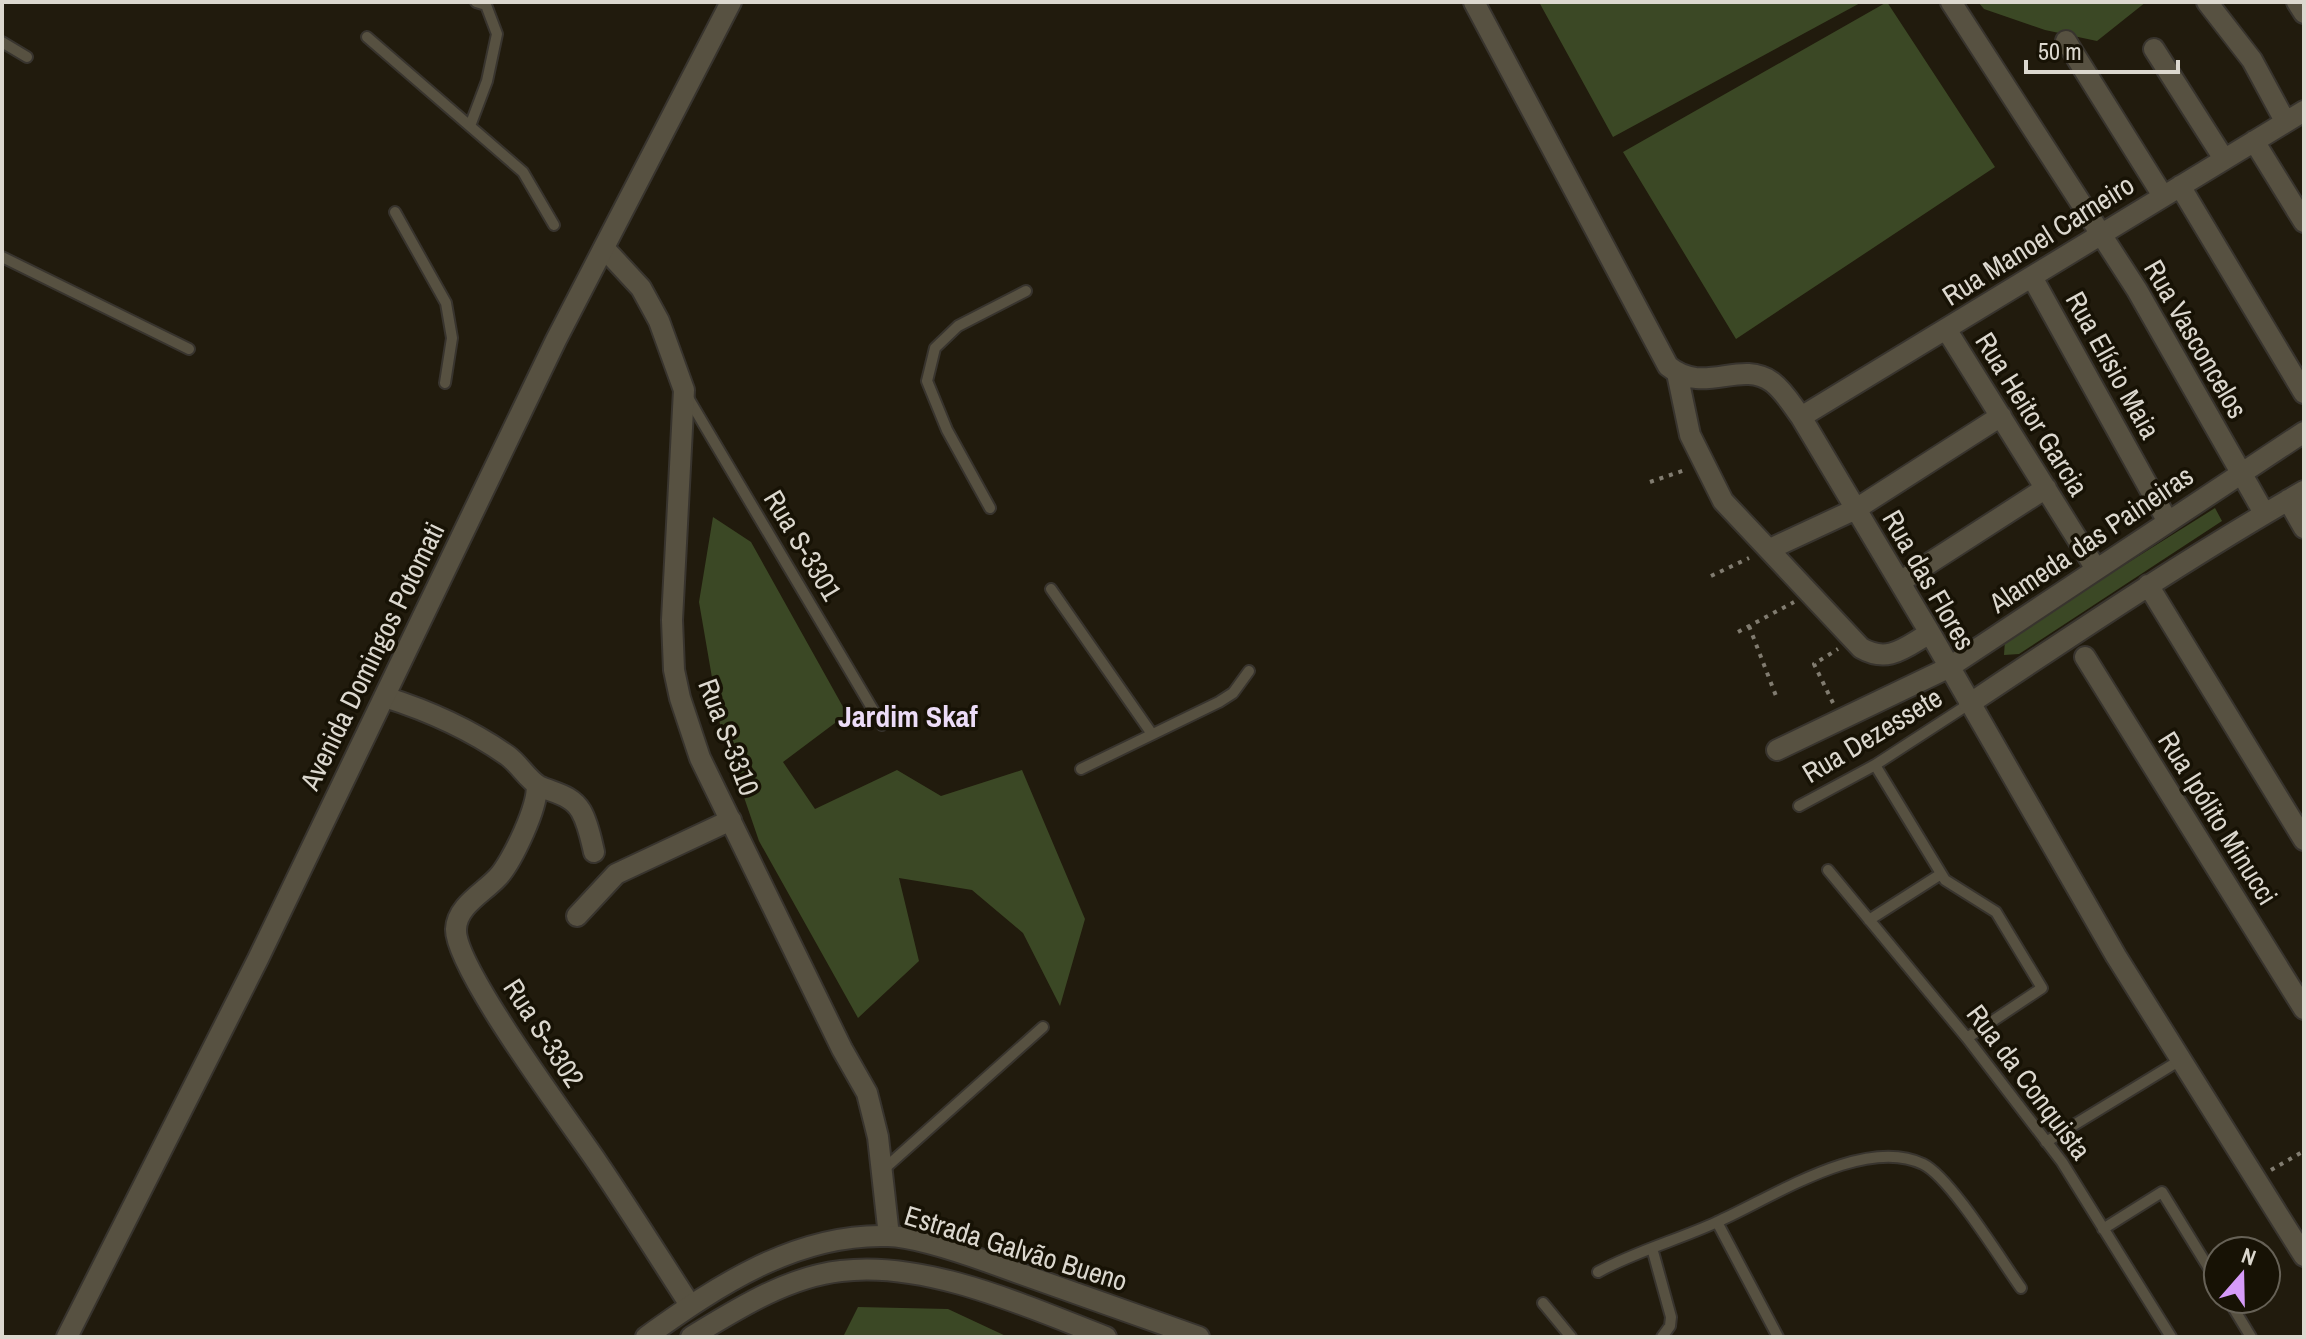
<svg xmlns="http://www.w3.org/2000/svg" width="2306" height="1339" viewBox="0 0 2306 1339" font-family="'Archivo Narrow',sans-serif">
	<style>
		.green { fill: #3b4825 }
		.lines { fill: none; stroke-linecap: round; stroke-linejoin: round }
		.service-casing { stroke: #38342e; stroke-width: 14 }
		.minor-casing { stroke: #38342e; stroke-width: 24 }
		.tertiary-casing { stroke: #38342e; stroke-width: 24 }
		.secondary-casing { stroke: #38342e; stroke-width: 24 }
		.path { stroke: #817c70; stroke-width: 4; stroke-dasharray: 4 6; stroke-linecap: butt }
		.service { stroke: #575141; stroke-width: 10 }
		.minor { stroke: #575141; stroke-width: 20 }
		.tertiary { stroke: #575141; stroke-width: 20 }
		.secondary { stroke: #575141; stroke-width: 20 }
		.labels { text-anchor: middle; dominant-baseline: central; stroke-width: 7; stroke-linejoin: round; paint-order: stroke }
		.street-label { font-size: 28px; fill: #dcd8cf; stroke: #171205 }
		.neighbourhood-label { font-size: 30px; font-weight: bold; fill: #ecdcf7; stroke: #171205 }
	</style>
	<rect width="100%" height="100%" fill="#211b0d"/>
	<path class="green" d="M1539,2H1862L1613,137Z
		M1887,2L1995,167L1736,339L1623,152Z
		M1978,2H2146L2097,41L2045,30L1984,9Z
		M2215,508L2222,521L2019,654L2004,655L2005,640Z
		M713,517L751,542L847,714L783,762L815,809L897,770L941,796L1022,770L1085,919L1060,1006L1023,933L972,890L899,878L919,961L858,1018L759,841L721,730L699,602Z
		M858,1307L948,1309L1008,1337H843Z"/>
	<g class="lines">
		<g class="service-casing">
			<path id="service" d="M367,37L523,172L554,225
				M2,42L27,57
				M470,126L487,81L497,34L486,5L476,2
				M395,212L446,303L452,338L445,383
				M2,257L189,349
				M687,396L882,725
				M990,508L947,430L927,381L935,348L958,326L1026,291
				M1051,589L1152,734
				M1875,765L1945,880L1996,912L2042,988L1967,1038
				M1081,769L1219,702L1233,693L1249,671
				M1799,806L1875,765L1969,704
				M1828,870L1967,1038L2062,1162L2171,1337
				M1869,920L1941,874
				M2046,1142L2182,1059
				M884,1169L1043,1027
				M1717,1222L1778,1337
				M2103,1229L2162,1192L2218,1283
				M1652,1248L1671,1317L1670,1326L1662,1337
				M1598,1272C1636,1251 1678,1240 1717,1222C1770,1199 1864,1135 1923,1164C1950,1177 2001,1260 2021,1288
				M2228,1299L2251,1337
				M1543,1303L1571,1337"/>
		</g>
		<g class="minor-casing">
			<path id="minor" d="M1474,2L1668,366C1704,396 1740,359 1772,382C1784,391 1792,405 1801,417L1930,633L2116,956L2304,1256
				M1951,2L2137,290L2264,513
				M2207,2L2252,60L2285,121
				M2297,2L2304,13
				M2066,41L2163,196
				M2154,49L2224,159
				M2254,141L2304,222
				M2180,186L2304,393
				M604,248L641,288L659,321L684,390L672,620L674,670L680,698L700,758L842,1049L867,1093L878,1137L889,1236
				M2032,277L2168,522
				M1946,329L2096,569
				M1677,373L1690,435L1723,501L1861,648C1889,664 1905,647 1930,633
				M1801,417L2304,111
				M2288,500L2304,528
				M1770,549L1856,509L2001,416
				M1900,582L2046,488
				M2148,585L2304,840
				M2085,657L2304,1009
				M385,697C429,711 470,729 508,756C519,764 528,780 539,786C554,793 572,795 581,811C588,823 591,839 594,852
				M1969,704C2080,630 2189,557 2304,491
				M1777,750L1948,668L2304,432
				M536,785C541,802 511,864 497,878C483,893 457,906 456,929C454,967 570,1122 597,1162C629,1209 659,1257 690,1305
				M577,916L616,874L731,820"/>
		</g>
		<g class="tertiary-casing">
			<path id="tertiary" d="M67,1337L258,959L556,340L731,2"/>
		</g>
		<g class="secondary-casing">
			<path id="secondary" d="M646,1337C717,1286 796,1233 888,1236C921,1237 978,1258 1010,1270C1073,1292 1136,1315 1199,1337
				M691,1337C737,1309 787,1277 841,1271C926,1260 1028,1307 1106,1337"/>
		</g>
		<path class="path" d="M1650,482L1685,470
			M1711,576L1749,558
			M1749,626L1776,696
			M1738,632L1794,602
			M1833,703L1814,664L1838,649
			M2271,1170L2304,1151"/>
		<use href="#service" class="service"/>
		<use href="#minor" class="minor"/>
		<use href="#tertiary" class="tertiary"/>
		<use href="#secondary" class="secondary"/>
	</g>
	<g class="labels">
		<g class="street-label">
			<text transform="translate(2038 240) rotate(-32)">Rua Manoel Carneiro</text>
			<text transform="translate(2196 339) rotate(60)">Rua Vasconcelos</text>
			<text transform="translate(2113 365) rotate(61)">Rua Elísio Maia</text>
			<text transform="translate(2032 414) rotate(58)">Rua Heitor Garcia</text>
			<text transform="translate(2091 539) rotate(-34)">Alameda das Paineiras</text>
			<text transform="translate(803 545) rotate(59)">Rua S-3301</text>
			<text transform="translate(1929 580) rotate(60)">Rua das Flores</text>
			<text transform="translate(372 656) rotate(-64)">Avenida Domingos Potomati</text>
			<text transform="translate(1872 735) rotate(-31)">Rua Dezessete</text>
			<text transform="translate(729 737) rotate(69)">Rua S-3310</text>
			<text transform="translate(2218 818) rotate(58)">Rua Ipólito Minucci</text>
			<text transform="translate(544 1033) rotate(57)">Rua S-3302</text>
			<text transform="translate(2029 1082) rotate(53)">Rua da Conquista</text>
			<text transform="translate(1016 1248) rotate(17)">Estrada Galvão Bueno</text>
		</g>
		<g class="neighbourhood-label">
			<text x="908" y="716">Jardim Skaf</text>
		</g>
	</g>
	<rect width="2306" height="1339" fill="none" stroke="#dcd8cf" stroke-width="8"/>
	<g transform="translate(2242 1275) rotate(20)"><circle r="38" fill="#171205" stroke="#666156" stroke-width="2"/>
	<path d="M0-6L14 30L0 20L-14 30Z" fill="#d69bf9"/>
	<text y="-12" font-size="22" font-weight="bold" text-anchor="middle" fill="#dcd8cf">N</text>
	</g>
	<path d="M2026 60v12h152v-12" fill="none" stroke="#dcd8cf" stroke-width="4"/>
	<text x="2038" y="60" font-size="24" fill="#dcd8cf" stroke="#171205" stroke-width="6" paint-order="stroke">50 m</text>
</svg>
